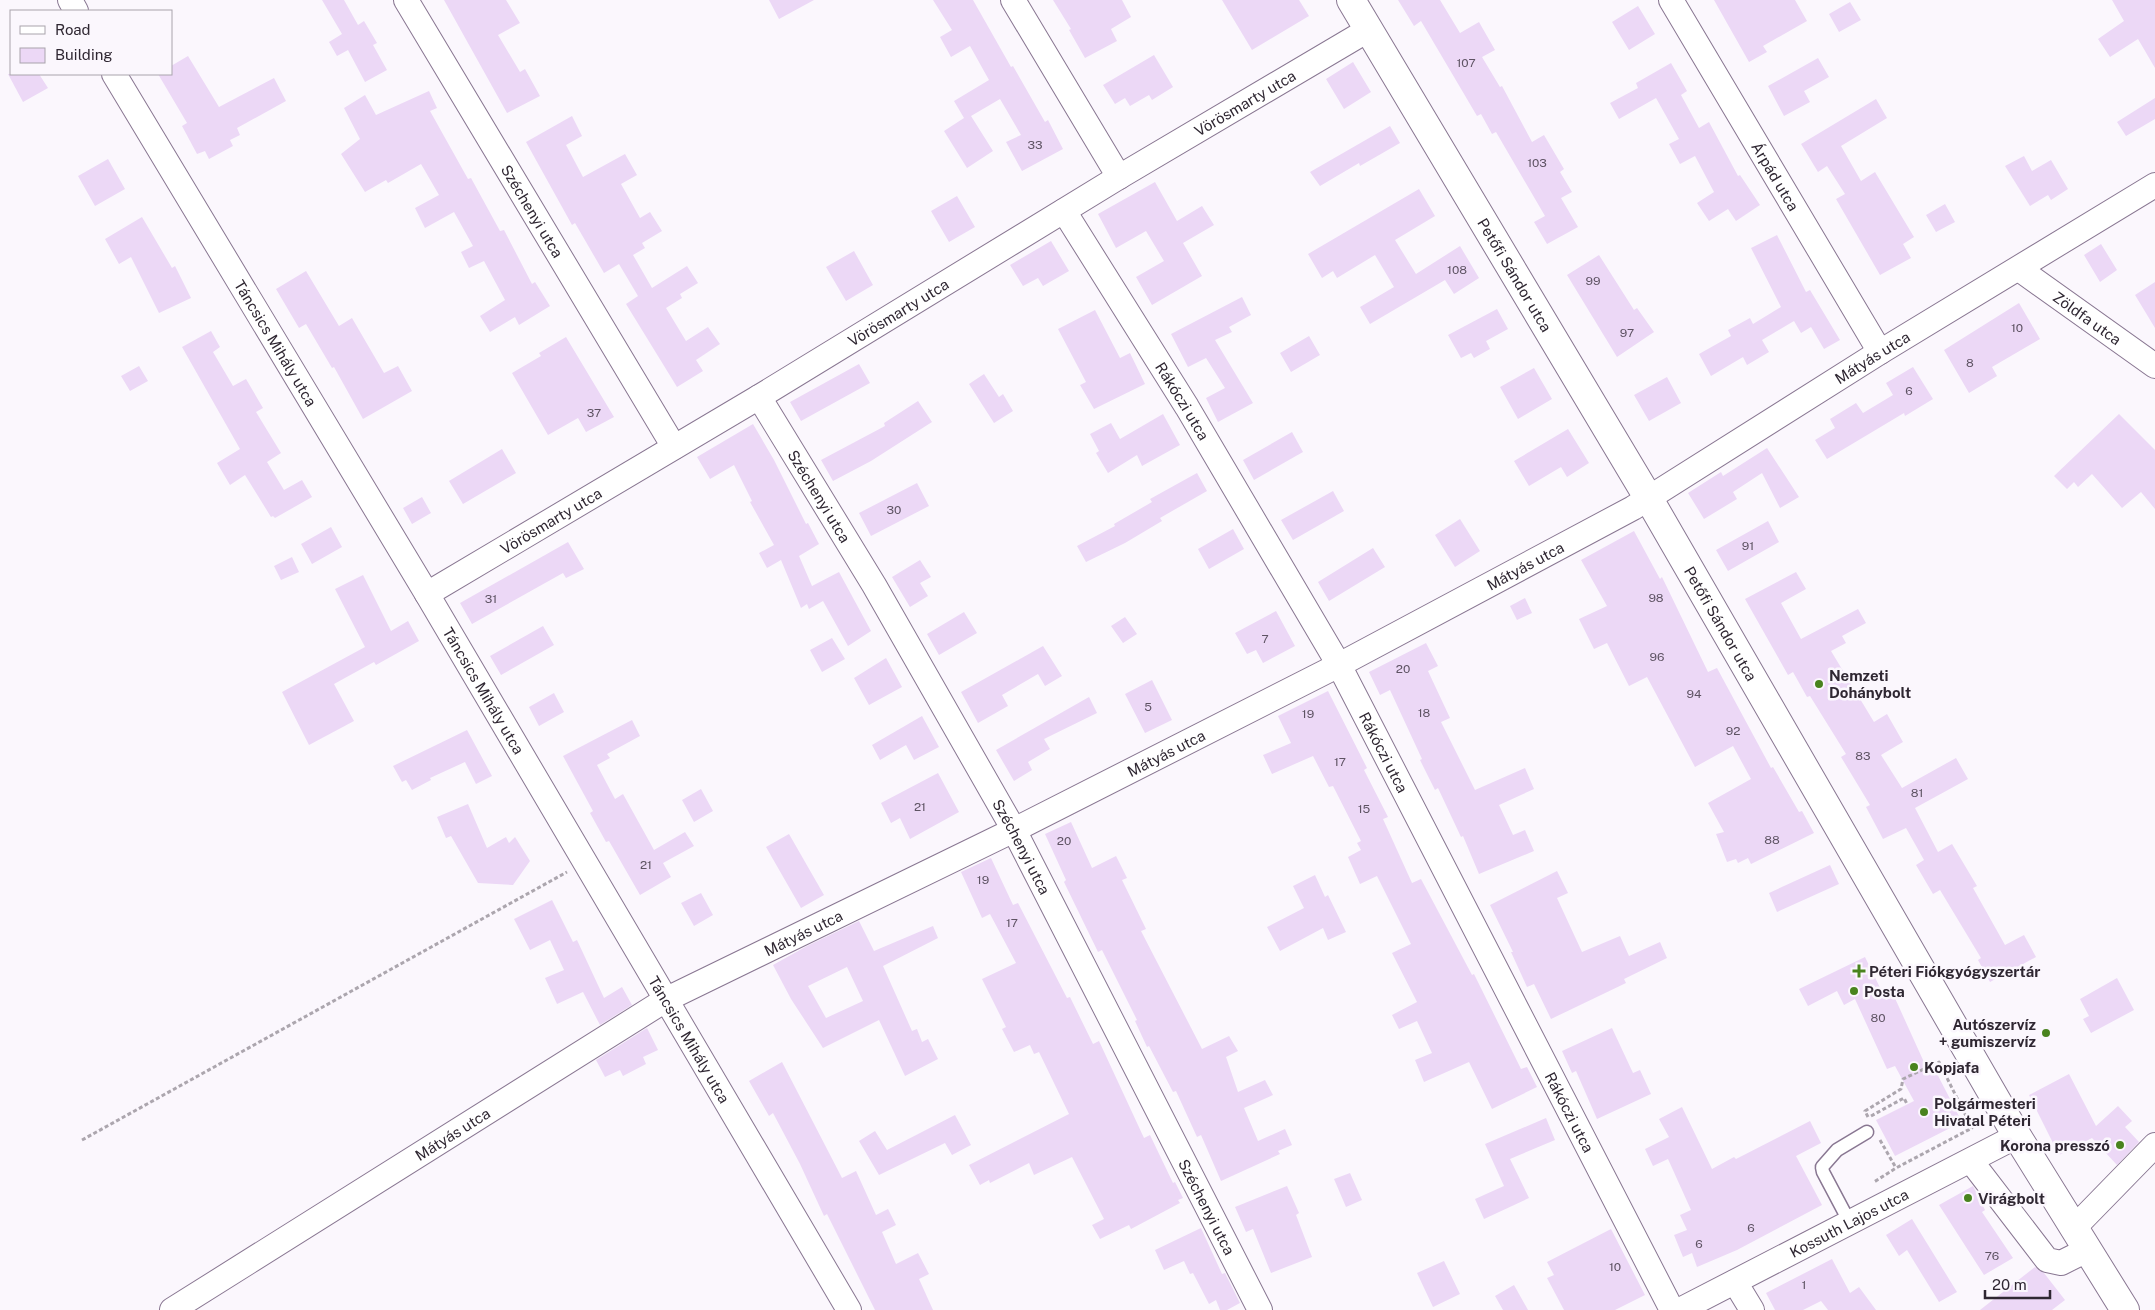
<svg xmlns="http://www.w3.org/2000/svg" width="2155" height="1310" viewBox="0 0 2155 1310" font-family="'Public Sans',sans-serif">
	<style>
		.building { fill: #ecd8f6; fill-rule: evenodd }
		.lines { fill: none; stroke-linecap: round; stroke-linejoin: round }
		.service-casing { stroke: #897792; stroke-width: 15 }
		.minor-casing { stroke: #897792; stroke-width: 26 }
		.secondary-casing { stroke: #897792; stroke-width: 30 }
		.path { stroke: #aca6ae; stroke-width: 3; stroke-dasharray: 4 2.5; stroke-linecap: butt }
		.service { stroke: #fff; stroke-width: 12 }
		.minor { stroke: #fff; stroke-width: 24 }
		.secondary { stroke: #fff; stroke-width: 28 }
		.poi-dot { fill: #49831e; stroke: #fbf7fd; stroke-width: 2 }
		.labels { text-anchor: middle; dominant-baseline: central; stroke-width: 5; stroke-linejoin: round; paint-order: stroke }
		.number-label { font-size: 12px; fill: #5e5363 }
		.street-label { font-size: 15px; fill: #2f2732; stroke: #fbf7fd }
		.poi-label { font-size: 15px; font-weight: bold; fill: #2f2732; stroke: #fbf7fd; text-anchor: start }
	</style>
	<rect width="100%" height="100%" fill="#fbf7fd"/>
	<path class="building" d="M322,0H344L358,25L364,21L377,43L373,45L387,70L365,82L348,50L337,56L329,42L342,34Z
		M444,0H506L520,23L498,35L520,72L525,69L540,96L507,113Z
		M769,0H814L779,19Z
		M933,0H973L1011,67L1013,66L1045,122L1048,120L1063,149L1022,171L1006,142L1021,135L1000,99L971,116L993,151L967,168L944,131L964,118L954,101L989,80L970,46L951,57L940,37L952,30Z
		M1053,0H1122L1131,17L1111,29L1117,41L1085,58L1069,30L1071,29Z
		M1222,0H1299L1309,16L1252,50Z
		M1398,0H1440L1460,33L1479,22L1495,50L1482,57L1500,87L1502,86L1532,142L1544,135L1564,169L1560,172L1572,192L1561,198L1578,227L1547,244L1534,222L1545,216L1496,132L1492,134L1481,114L1477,116L1421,21L1414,26Z
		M1714,0H1795L1807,21L1763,46L1767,52L1749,62Z
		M2112,0H2155V68L2138,39L2110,57L2098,39L2124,21Z
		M1850,2L1861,20L1839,32L1829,14Z
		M1638,6L1655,34L1629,50L1612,22Z
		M1154,55L1173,87L1152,100L1149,95L1130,106L1125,98L1115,104L1103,85Z
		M188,56L219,107L274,78L286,101L237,128L240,135L230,140L233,146L209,159L205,151L197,154L182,126L187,123L158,74H171V66Z
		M1818,58L1829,77L1804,91L1810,102L1784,116L1768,86Z
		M1353,62L1371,92L1344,109L1326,79Z
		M1671,63L1687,91L1681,95L1699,128L1709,122L1738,176L1740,175L1760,205L1736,221L1728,209L1709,221L1697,203L1714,192L1695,156L1680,164L1669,144L1679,139L1656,98L1619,119L1610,103L1638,88L1636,83Z
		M8,74H39L48,88L23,102Z
		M429,91L437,108L430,111L468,179L471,178L500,231L504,230L532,284L535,282L550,306L519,325L515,317L490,332L480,316L505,300L484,261L469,268L461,252L473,246L454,212L425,228L415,208L439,195L421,164L388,183L386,180L365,192L341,154L360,139L344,108L365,95L376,115Z
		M2155,98V119L2126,136L2117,122Z
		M1876,99L1887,118L1841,146L1861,181L1875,172L1914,237L1903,244L1911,258L1880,275L1836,199L1845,194L1827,166L1818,172L1801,144Z
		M572,116L582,136L566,145L583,177L625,154L637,175L621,184L640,218L650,212L662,231L642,243L645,248L633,255L652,288L687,266L698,283L680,294L682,298L666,308L686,341L708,327L720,344L696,360L703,371L677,387L626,304L638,296L619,264L604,273L575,223L572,225L526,142Z
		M1390,126L1400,143L1360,166L1359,163L1320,186L1310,172Z
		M2024,156L2032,171L2051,160L2068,189L2051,200L2048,195L2030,206L2005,166Z
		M108,159L125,189L95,206L78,176Z
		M1155,182L1177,221L1202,206L1214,225L1183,243L1202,276L1152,305L1136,277L1164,261L1146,231L1116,248L1098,214Z
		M1419,189L1435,216L1395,240L1416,274L1460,246L1479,278L1454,294L1445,280L1370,324L1360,307L1394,287L1375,255L1337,278L1333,271L1322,278L1308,254Z
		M957,196L975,227L949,242L931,211Z
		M1945,204L1955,222L1936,232L1926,215Z
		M142,217L172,268L175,266L191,298L159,313L131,257L119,264L105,239Z
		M1777,235L1806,292L1810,290L1840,340L1824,349L1811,327L1801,333L1794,321L1762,340L1769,352L1747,365L1743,357L1711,376L1699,354L1731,336L1728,330L1750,318L1753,324L1781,307L1751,248Z
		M1051,241L1069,271L1043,286L1038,278L1023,286L1010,265Z
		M2101,244L2117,270L2100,282L2084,255Z
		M854,251L873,285L846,301L826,267Z
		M1599,255L1634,310L1637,308L1654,332L1617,357L1567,275Z
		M306,271L339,326L352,318L384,373L398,366L412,391L363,419L334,367L332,368L306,324L299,328L276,289Z
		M2155,282V328L2135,295Z
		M1242,297L1251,315L1229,327L1232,332L1215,340L1253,403L1218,422L1206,398L1225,388L1206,358L1188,367L1171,334Z
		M2019,303L2040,339L1992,367L1997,376L1969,393L1944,350Z
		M1497,309L1508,329L1486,341L1490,349L1474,358L1471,353L1461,358L1448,335Z
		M1095,310L1120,358L1130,353L1145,384L1094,409L1080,385L1086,382L1058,329Z
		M211,331L220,347L213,352L233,386L246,379L263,408L256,412L281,453L267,462L284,490L302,480L312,497L275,518L273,516L271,517L245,475L230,485L217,463L240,449L182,347Z
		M1309,336L1320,355L1291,372L1280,353Z
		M566,337L614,417L586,432L578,418L548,435L512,373L541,356L539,353Z
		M859,364L870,383L801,421L790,402Z
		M139,366L148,381L130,391L121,376Z
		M1913,367L1933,399L1905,416L1904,413L1827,459L1815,440L1835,428L1830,419L1856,403L1863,413L1893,395L1886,383Z
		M1534,368L1552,399L1518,419L1500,387Z
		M984,374L999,397L1003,394L1013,411L994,423L969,384Z
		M1667,377L1681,403L1649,421L1634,395Z
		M918,401L932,422L871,461L833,481L821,460L885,426L884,423Z
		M1163,414L1180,445L1142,466L1137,455L1108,473L1096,453L1099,451L1090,434L1111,423L1120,439Z
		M2119,414L2155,450V509L2141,492L2122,508L2092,474L2078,487L2074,482L2067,489L2054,476Z
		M753,424L774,460L806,524L808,523L819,544L799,556L812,586L839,572L871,631L848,646L823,601L809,609L807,604L801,608L781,560L767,568L759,553L774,545L750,502L752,501L734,465L710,479L697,457Z
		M1568,429L1589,463L1567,477L1561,467L1529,486L1514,461Z
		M1292,432L1303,452L1254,480L1243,460Z
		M1767,448L1799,497L1780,508L1762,473L1733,492L1737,499L1704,519L1688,493L1721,472L1723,476Z
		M502,449L516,473L463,504L449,481Z
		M1197,473L1207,491L1160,518L1162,521L1125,543L1086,562L1077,546L1115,526L1114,524L1152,502L1150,499Z
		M917,483L929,506L871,536L859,513Z
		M1333,491L1344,511L1293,540L1281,520Z
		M422,497L431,513L412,524L403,508Z
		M1460,519L1480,551L1455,567L1435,535Z
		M1768,521L1779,542L1728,571L1716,550Z
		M331,527L342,547L312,564L301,544Z
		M1233,529L1244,549L1209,569L1198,549Z
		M1634,531L1660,579L1662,577L1708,672L1717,668L1771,768L1773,767L1799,812L1802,811L1814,833L1751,864L1748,858L1738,863L1736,859L1727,862L1716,834L1724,832L1708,803L1751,779L1733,746L1695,767L1647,677L1629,686L1607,643L1594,649L1579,619L1607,606L1581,560Z
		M568,542L584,569L566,578L563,573L472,624L460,603Z
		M1373,548L1385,567L1329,601L1318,582Z
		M292,557L299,572L281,580L274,566Z
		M920,560L931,577L920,583L928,596L910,607L892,577Z
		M1796,572L1806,589L1781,603L1801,639L1858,609L1866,623L1842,636L1846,643L1831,651L1874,722L1887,714L1903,742L1881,755L1902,788L1956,758L1968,779L1915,808L1938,852L1952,844L1977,886L1973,888L2005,945L2024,935L2036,957L1990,982L1978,960L1981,958L1940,890L1933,894L1916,865L1924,860L1906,828L1883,839L1866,807L1870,805L1841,757L1846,754L1810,696L1807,697L1793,672L1788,675L1745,599Z
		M363,575L391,631L408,621L419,641L376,665L374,662L334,684L354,721L309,745L282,692L365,647L335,589Z
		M1525,598L1532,613L1517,620L1510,606Z
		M1276,611L1295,646L1263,663L1256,650L1247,654L1235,633Z
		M964,612L977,633L939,655L927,634Z
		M1125,617L1137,634L1123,643L1111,626Z
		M543,626L554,645L501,675L490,656Z
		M832,638L845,659L822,672L810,650Z
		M1426,643L1438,666L1428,671L1450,718L1441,722L1475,790L1525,768L1534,789L1499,805L1513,835L1525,830L1534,851L1479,874L1463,836L1461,837L1438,788L1435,790L1420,760L1422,759L1390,690L1380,695L1369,672Z
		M1043,646L1062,676L1045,686L1038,674L1002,695L1008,706L978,723L961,692Z
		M886,658L902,687L869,705L854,678Z
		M1152,680L1172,720L1145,733L1125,694Z
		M1328,691L1367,768L1364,770L1388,817L1383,819L1412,883L1421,879L1472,975L1474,974L1521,1069L1527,1067L1537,1087L1492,1109L1469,1062L1424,1082L1415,1060L1432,1053L1417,1021L1399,1029L1392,1015L1417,1002L1392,953L1411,944L1377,876L1360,884L1348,857L1361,850L1357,843L1361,841L1333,786L1329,787L1313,756L1272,774L1263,755L1291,743L1278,716Z
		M554,693L564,712L539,726L529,707Z
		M1089,697L1097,713L1044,739L1050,749L1028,762L1032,770L1014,781L996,750Z
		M922,716L939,747L914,760L906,745L880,760L872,745Z
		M632,720L640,736L607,754L610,758L597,765L615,799L623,794L654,850L685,832L694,846L663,863L671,877L640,895L609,841L606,842L590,813L593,811L563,756Z
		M467,730L492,776L476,784L465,762L430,778L431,780L412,790L406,780L402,782L393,766Z
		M938,773L959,812L910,839L900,818L891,823L881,803Z
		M701,789L713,811L694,822L682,800Z
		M468,804L487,848L506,837L509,843L515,837L530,861L513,885L478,883L451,836L446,838L437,817Z
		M1071,822L1092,868L1116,856L1127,878L1122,880L1146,929L1141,931L1202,1049L1229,1036L1238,1051L1226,1057L1238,1092L1265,1080L1273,1095L1244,1108L1258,1141L1285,1129L1292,1145L1278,1151L1280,1154L1221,1181L1201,1135L1197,1137L1176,1091L1173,1092L1149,1046L1147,1047L1135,1021L1137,1020L1102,950L1098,952L1064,882L1066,880L1045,834Z
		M789,834L824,895L801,908L766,847Z
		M991,858L1013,905L1018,903L1067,998L1070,997L1093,1044L1099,1041L1144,1138L1150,1135L1173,1183L1175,1182L1183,1198L1178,1200L1180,1203L1131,1229L1129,1225L1100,1239L1092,1225L1104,1219L1072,1157L1034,1175L1029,1163L990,1183L989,1180L980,1185L969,1165L1069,1114L1039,1052L1034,1054L1030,1045L1014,1052L1002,1029L1006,1027L982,979L1016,963L990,914L982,918L961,872Z
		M1830,865L1839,884L1777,912L1769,893Z
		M1557,871L1568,893L1557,898L1582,952L1620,936L1629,956L1660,942L1667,958L1624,979L1626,983L1551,1019L1534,984L1527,987L1511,952H1513L1490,905Z
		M1315,875L1325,897L1328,895L1346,932L1328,940L1323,928L1280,951L1267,927L1304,908L1293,886Z
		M701,893L713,915L694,926L681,903Z
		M552,900L573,942L577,940L604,998L622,987L632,1005L600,1025L583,992L557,1004L545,978L564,970L550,940L530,950L514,919Z
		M859,921L874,951L933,926L938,938L883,966L912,1031L917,1029L922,1042L928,1039L938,1059L905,1076L879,1020L823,1048L791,999L773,965L807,946ZM847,967L863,1001L826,1018L808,986Z
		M1865,957L1886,1000L1894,996L1928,1071L1934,1068L1962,1122L1895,1156L1876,1120L1914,1101L1895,1066L1887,1069L1855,999L1844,1005L1837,991L1808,1006L1799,989Z
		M2117,978L2134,1010L2091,1033L2083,1019L2089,1016L2080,999Z
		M647,1028L658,1050L643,1057L646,1064L623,1076L620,1070L605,1077L596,1060Z
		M1612,1028L1633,1073L1640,1070L1651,1094L1597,1119L1576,1071L1572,1073L1562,1051Z
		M782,1062L842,1178L856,1171L876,1215L888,1209L896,1225L882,1232L896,1264L918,1253L929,1274L919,1279L933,1310H875L827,1214L824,1216L800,1164L773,1113L769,1116L749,1081Z
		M2069,1074L2096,1126L2118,1106L2132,1121L2125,1127L2139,1142L2117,1165L2092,1138L2059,1155L2029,1095Z
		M1682,1107L1712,1169L1734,1157L1736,1159L1810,1121L1821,1143L1796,1156L1822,1205L1737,1250L1697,1267L1692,1253L1683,1257L1674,1235L1687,1230L1680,1215L1691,1210L1668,1159L1653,1166L1645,1149L1669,1137L1659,1119Z
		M955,1115L971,1145L952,1155L945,1143L879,1175L859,1141L875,1131L887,1150Z
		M1546,1118L1555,1140L1510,1159L1529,1198L1484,1219L1475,1199L1504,1186L1485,1144Z
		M1350,1173L1362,1200L1346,1207L1334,1179Z
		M1287,1186L1299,1213L1296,1215L1312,1257L1271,1273L1253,1229L1246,1232L1235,1207Z
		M1973,1186L1985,1210L1982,1212L2013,1258L1984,1275L1939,1205Z
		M1912,1219L1957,1292L1939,1302L1907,1250L1899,1256L1886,1235Z
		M1201,1228L1222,1274L1225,1273L1240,1303L1227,1310H1220L1216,1300L1209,1304L1193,1273L1190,1274L1184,1261L1164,1270L1155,1250Z
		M1611,1229L1645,1295L1615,1310H1564L1547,1278L1554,1275L1547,1262Z
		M1832,1259L1850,1293L1859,1287L1876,1310H1828L1821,1301L1803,1310H1775L1766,1293Z
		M1444,1261L1460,1294L1433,1307L1417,1273Z
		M2035,1267L2044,1273L2065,1300L2052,1310H1980Z
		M1514,1285L1528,1310H1503L1495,1296Z"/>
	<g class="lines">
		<g class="service-casing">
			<path id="service" d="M1850,1223L1823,1172L1822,1167L1837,1150L1867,1132"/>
		</g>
		<g class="minor-casing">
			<g id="minor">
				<path d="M70,0L76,11"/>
				<path id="s1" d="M406,0L674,447"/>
				<path d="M1013,0L1119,177"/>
				<path id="s2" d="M1671,0L1880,352"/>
				<path id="s3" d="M114,74L427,594L849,1310"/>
				<path id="s4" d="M1064,211L1187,407L1339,665L1672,1310"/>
				<path id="s5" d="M2019,269L2155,366"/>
				<path id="s6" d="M759,397L874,585L1014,830L1260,1310"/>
				<path id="s7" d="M427,594L759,397L1119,177L1368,30"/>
				<path d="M1971,1161L2047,1260L2061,1263L2087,1250"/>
				<path d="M2073,1229L2155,1145"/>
				<path d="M1735,1282L1752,1310"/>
				<path id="s8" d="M172,1310L667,999L1014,830L1339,665L1633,508L1880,352L2155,185"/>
				<path id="s9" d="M1680,1310L2017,1136"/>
			</g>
		</g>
		<g class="secondary-casing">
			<g id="secondary">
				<path id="s10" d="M1351,0L1649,499L2017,1136L2125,1310"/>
			</g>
		</g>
		<path class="path" d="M1871,1116L1904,1098L1907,1104
			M1868,1117L1865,1111L1901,1089L1903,1079L1939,1062L1972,1128L1896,1168L1874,1182
			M82,1140L567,872
			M1880,1140L1896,1168"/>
		<use href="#service" class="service"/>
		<use href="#minor" class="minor"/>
		<use href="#secondary" class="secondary"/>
	</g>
	<g class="poi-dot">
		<circle cx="1819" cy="684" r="5"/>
		<path d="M1856.5 963.5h5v5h5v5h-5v5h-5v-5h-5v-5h5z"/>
		<circle cx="1854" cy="991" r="5"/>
		<circle cx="2046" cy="1033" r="5"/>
		<circle cx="1914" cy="1067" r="5"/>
		<circle cx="1924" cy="1112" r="5"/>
		<circle cx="2120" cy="1145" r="5"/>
		<circle cx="1968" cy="1198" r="5"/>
	</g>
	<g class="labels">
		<g class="number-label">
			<text x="1466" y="63">107</text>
			<text x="1035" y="145">33</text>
			<text x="1537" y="163">103</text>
			<text x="1457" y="270">108</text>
			<text x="1593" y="281">99</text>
			<text x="2017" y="328">10</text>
			<text x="1627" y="333">97</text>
			<text x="1970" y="363">8</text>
			<text x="1909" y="391">6</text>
			<text x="594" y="413">37</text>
			<text x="894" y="510">30</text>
			<text x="1748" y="546">91</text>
			<text x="1656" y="598">98</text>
			<text x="491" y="599">31</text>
			<text x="1265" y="639">7</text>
			<text x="1657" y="657">96</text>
			<text x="1403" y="669">20</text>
			<text x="1694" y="694">94</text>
			<text x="1148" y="707">5</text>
			<text x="1424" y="713">18</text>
			<text x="1308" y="714">19</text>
			<text x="1733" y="731">92</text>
			<text x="1863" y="756">83</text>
			<text x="1340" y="762">17</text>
			<text x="1917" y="793">81</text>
			<text x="920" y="807">21</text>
			<text x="1364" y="809">15</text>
			<text x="1772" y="840">88</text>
			<text x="1064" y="841">20</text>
			<text x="646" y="865">21</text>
			<text x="983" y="880">19</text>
			<text x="1012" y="923">17</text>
			<text x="1878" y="1018">80</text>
			<text x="1751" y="1228">6</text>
			<text x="1699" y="1244">6</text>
			<text x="1992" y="1256">76</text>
			<text x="1615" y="1267">10</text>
			<text x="1804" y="1285">1</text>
		</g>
		<g class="street-label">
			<text stroke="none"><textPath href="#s7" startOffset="954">Vörösmarty utca</textPath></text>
			<text stroke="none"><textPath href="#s2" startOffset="205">Árpád utca</textPath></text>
			<text stroke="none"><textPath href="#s1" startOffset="246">Széchenyi utca</textPath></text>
			<text stroke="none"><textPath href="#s10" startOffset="320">Petőfi Sándor utca</textPath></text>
			<text stroke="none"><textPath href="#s7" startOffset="549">Vörösmarty utca</textPath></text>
			<text stroke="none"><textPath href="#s5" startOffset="84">Zöldfa utca</textPath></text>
			<text stroke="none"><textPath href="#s3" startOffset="314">Táncsics Mihály utca</textPath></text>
			<text stroke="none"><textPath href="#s8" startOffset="1951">Mátyás utca</textPath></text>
			<text stroke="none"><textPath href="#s4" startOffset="224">Rákóczi utca</textPath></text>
			<text stroke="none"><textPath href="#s6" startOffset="116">Széchenyi utca</textPath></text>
			<text stroke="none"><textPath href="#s7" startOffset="144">Vörösmarty utca</textPath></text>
			<text stroke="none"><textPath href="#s8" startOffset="1546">Mátyás utca</textPath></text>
			<text stroke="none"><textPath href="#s10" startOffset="725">Petőfi Sándor utca</textPath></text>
			<text stroke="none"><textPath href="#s3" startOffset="719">Táncsics Mihály utca</textPath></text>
			<text stroke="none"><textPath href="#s4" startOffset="629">Rákóczi utca</textPath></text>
			<text stroke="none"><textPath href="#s8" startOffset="1141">Mátyás utca</textPath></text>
			<text stroke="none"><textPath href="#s6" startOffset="521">Széchenyi utca</textPath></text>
			<text stroke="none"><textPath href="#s8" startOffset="736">Mátyás utca</textPath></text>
			<text stroke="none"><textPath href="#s3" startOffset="1124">Táncsics Mihály utca</textPath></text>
			<text stroke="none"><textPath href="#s4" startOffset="1034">Rákóczi utca</textPath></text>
			<text stroke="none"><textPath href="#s8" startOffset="331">Mátyás utca</textPath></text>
			<text stroke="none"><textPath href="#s6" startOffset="926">Széchenyi utca</textPath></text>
			<text stroke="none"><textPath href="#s9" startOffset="190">Kossuth Lajos utca</textPath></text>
		</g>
		<g class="poi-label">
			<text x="1829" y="675">Nemzeti<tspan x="1829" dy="17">Dohánybolt</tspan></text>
			<text x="1869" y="971">Péteri Fiókgyógyszertár</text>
			<text x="1864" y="991">Posta</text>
			<text x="2036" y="1024" text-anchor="end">Autószervíz<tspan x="2036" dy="17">+ gumiszervíz</tspan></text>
			<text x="1924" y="1067">Kopjafa</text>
			<text x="1934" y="1103">Polgármesteri<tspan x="1934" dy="17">Hivatal Péteri</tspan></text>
			<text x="2110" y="1145" text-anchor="end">Korona presszó</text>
			<text x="1978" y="1198">Virágbolt</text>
		</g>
	</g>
	<rect x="10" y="10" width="162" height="65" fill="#fbf7fd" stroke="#a9a4ac"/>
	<rect x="20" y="26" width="25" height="8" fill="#ffffff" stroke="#a9a4ac"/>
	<text x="55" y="35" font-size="15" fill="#2f2732">Road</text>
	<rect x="20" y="48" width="25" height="15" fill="#ecd8f6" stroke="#a9a4ac"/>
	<text x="55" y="60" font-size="15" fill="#2f2732">Building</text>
	<path d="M1985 1290v8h65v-8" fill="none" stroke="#2f2732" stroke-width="2.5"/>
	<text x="1992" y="1290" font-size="15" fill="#2f2732" stroke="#fbf7fd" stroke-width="4" paint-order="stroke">20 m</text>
</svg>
